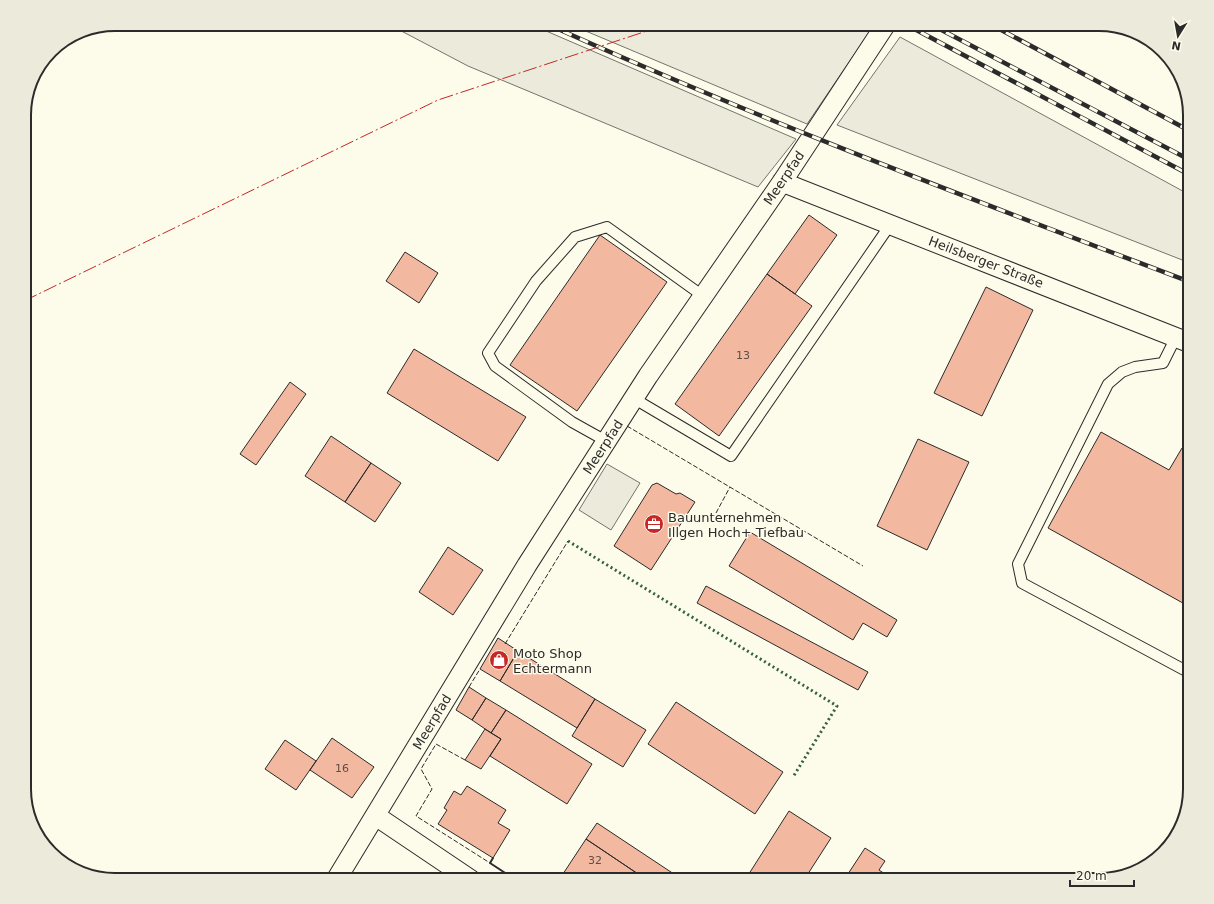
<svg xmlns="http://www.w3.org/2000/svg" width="1214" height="904" viewBox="0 0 1214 904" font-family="'DejaVu Sans',sans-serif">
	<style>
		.green { fill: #ecebdb; stroke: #74746e }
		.parking { fill: #eceadb; stroke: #74746e }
		.building { fill: #f2b8a0; stroke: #2b2b2b }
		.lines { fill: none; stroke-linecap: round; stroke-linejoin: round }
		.lane-casing { stroke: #2b2b2b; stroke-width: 12 }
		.street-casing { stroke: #2b2b2b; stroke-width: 21 }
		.lane { stroke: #fdfbea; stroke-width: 10 }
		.street { stroke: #fdfbea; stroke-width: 19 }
		.rail-casing { stroke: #2b2b2b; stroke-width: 4.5 }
		.rail { stroke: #fdfbea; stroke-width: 3; stroke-dasharray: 9; stroke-linecap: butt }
		.hedge { stroke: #34623c; stroke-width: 3; stroke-dasharray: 2 3; stroke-linecap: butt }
		.fence { stroke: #2b2b2b; stroke-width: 1; stroke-dasharray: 5 2; stroke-linecap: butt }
		.wall { stroke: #2b2b2b; stroke-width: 2 }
		.power { stroke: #c62828; stroke-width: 1; stroke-dasharray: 14 3 2 3; stroke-linecap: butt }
		.labels { text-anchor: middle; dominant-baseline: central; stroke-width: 3; stroke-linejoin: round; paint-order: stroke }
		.number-label { font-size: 11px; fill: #5d4e48 }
		.street-label { font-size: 13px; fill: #2b2b2b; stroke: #fdfbea }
		.poi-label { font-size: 13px; fill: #2b2b2b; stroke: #fdfbea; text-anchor: start }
		.rim { fill: none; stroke: #2b2b2b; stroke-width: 2 }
	</style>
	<rect width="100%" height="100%" fill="#fdfbea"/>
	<path class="green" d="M388,24H530L796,139L758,187L468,66Z
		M569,24H875L807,124Z
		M900,37L1190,195V263L837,125Z"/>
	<path class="parking" d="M607,464L640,483L611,530L579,510Z"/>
	<path class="building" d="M809,215L837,235L795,294L767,274Z
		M600,235L667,282L577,411L510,365Z
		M405,252L438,273L419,303L386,281Z
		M767,274L812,306L719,436L675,404Z
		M986,287L1033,310L982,416L934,393Z
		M414,349L526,417L498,461L387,393Z
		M290,382L306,394L256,465L240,454Z
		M1101,432L1169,470L1182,448L1190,452V607L1048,528Z
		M331,436L371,463L345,502L305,476Z
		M918,439L969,462L927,550L877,526Z
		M371,463L401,483L375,522L345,502Z
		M657,483L676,494L680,493L695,502L651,570L614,546L652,485Z
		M750,532L897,620L887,637L863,623L853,640L729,566Z
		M448,547L483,570L453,615L419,592Z
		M706,586L868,672L858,690L697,603Z
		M498,638L518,651L500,681L480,669Z
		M518,651L595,699L577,728L500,681Z
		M469,687L486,698L472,720L456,710Z
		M486,698L506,710L491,733L472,720Z
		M595,699L646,730L623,767L572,736Z
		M676,702L783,772L755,814L648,744Z
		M506,710L592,764L567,804L490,756L501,739L491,733Z
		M485,729L501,739L481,769L465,760Z
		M332,738L374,767L352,798L310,770Z
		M285,740L316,761L296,790L265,769Z
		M467,786L506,810L498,823L510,830L493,858L438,824L447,810L444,808L454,791L461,795Z
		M789,811L831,838L804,880H745Z
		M597,823L683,880H647L586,839Z
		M586,839L647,880H559Z
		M865,848L885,861L879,870L894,880H844Z"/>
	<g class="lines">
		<g class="lane-casing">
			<path id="lane" d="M1176,337L1163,363L1135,367L1122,372L1108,384L1018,564L1022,583L1190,673
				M633,398L731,456L890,225
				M606,441L572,422L495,366L488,353L536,281L575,237L607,227L703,296"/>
		</g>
		<g class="street-casing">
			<path id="street" d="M782,182L1190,343
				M376,816L471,880
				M336,880L527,565L648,376L782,182L886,24"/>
		</g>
		<use href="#lane" class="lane"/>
		<use href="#street" class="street"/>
		<g class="rail-casing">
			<path id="rail" d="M547,24C757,119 974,200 1190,282
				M905,24L1190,175
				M930,24L1190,160
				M990,24L1190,131"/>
		</g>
		<use href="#rail" class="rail"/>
		<path class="hedge" d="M568,541L837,706L793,777"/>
		<path class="fence" d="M627,426L863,566
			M716,513L730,487
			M505,644L568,541
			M469,687L480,669
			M465,760L436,744L421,769L432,789L416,816L490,863"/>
		<path class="wall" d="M493,858L490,863L516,880"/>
		<path class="power" d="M24,301L438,100L668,24"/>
	</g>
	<defs>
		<g id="office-disc" transform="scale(1)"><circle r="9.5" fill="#c62828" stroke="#fdfbea"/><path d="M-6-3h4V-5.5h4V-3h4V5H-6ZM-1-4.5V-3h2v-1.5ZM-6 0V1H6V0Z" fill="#fff"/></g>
		<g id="shop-disc" transform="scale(1)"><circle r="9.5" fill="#c62828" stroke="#fdfbea"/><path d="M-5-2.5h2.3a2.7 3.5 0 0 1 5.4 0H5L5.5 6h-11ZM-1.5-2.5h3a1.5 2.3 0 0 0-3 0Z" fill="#fff"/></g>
	</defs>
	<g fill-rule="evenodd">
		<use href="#office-disc" x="654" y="524"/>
		<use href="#shop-disc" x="499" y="660"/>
	</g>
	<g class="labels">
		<g class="number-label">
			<text x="743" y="355">13</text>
			<text x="342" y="768">16</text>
			<text x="595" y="860">32</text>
		</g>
		<g class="street-label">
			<text transform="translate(784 178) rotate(-56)">Meerpfad</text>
			<text transform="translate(986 262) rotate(21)">Heilsberger Straße</text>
			<text transform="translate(603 447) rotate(-57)">Meerpfad</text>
			<text transform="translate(432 722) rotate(-59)">Meerpfad</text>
		</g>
		<g class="poi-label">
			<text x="668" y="517">Bauunternehmen<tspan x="668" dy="15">Illgen Hoch+ Tiefbau</tspan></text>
			<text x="513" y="653">Moto Shop<tspan x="513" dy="15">Echtermann</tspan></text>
		</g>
	</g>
	<path d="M0 0H1214V904H0ZM115 31H1099A84 84 0 0 1 1183 115V789A84 84 0 0 1 1099 873H115A84 84 0 0 1 31 789V115A84 84 0 0 1 115 31Z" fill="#eceadb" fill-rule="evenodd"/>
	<path class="rim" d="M115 31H1099A84 84 0 0 1 1183 115V789A84 84 0 0 1 1099 873H115A84 84 0 0 1 31 789V115A84 84 0 0 1 115 31Z"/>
	<g transform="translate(1178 36) rotate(191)" stroke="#fdfbea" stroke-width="3" paint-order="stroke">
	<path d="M0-3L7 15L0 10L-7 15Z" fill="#2b2b2b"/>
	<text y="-6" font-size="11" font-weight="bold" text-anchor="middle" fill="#2b2b2b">N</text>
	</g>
	<path d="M1070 880v6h64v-6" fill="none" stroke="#2b2b2b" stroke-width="2"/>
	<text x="1076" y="880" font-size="12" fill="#2b2b2b" stroke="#fdfbea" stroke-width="3" paint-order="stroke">20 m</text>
</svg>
